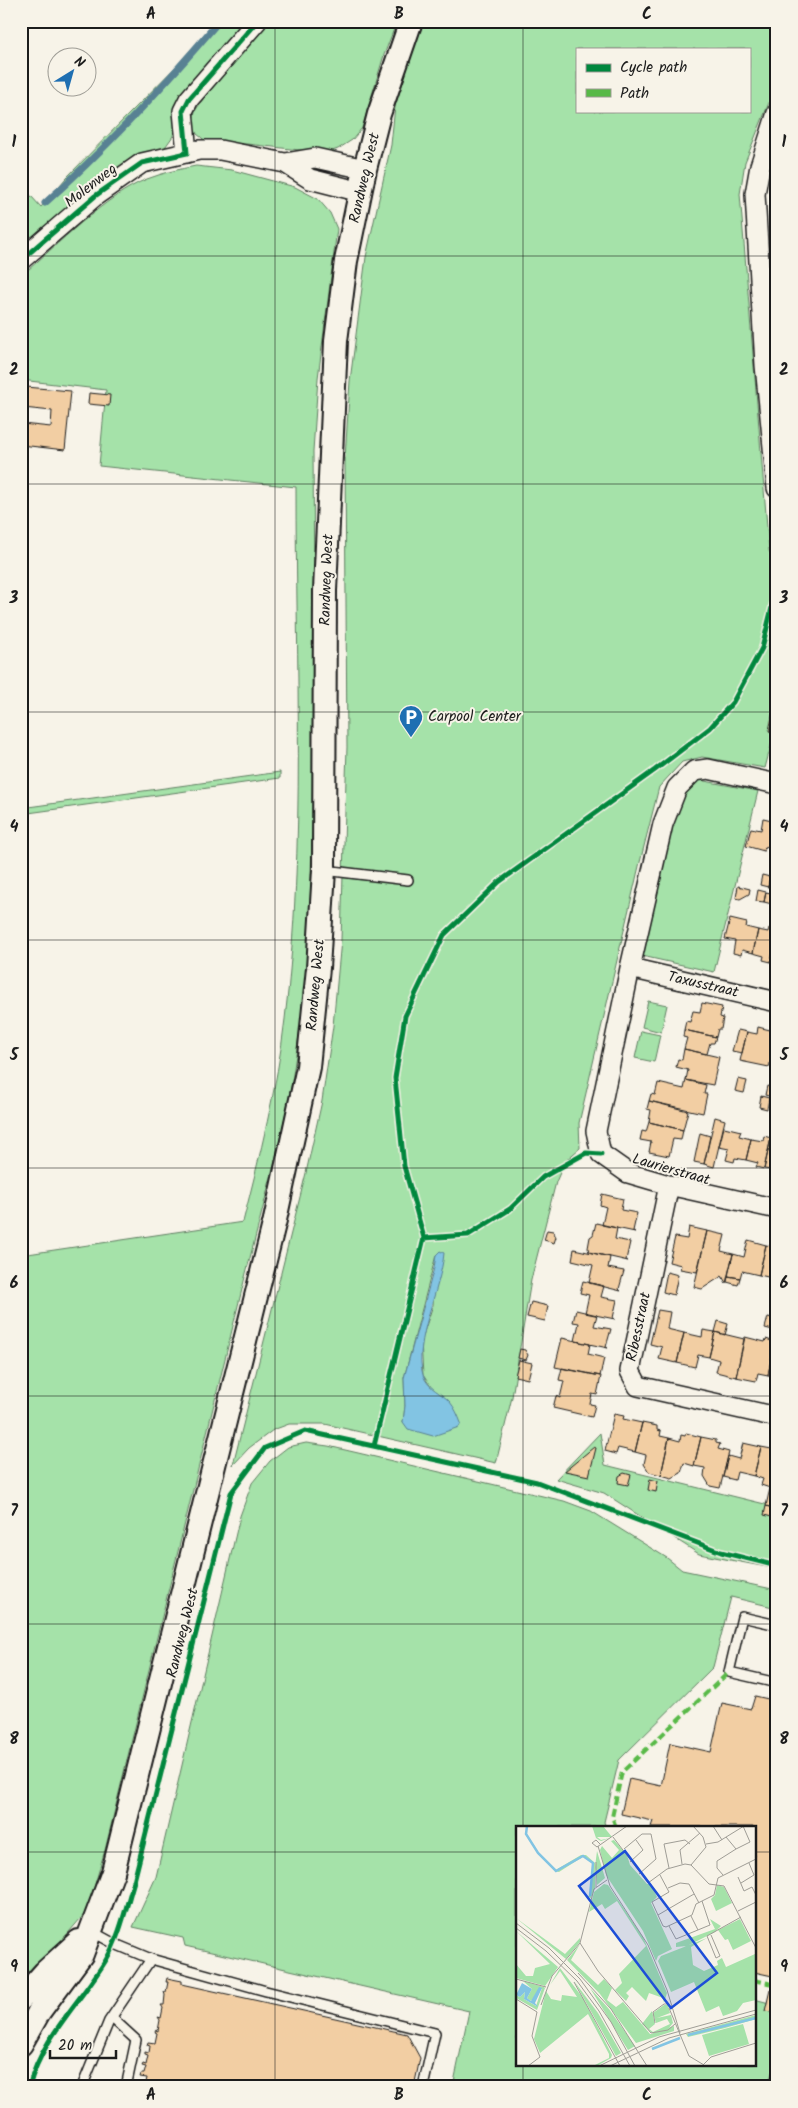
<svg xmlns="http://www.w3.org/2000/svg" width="798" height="2108" viewBox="0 0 798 2108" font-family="Kalam,sans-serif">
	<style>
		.green { fill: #a5e2a9; stroke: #607f62; fill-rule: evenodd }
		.water { fill: #82c4e3; stroke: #598193 }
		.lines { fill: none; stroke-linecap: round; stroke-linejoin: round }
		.stream { stroke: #598193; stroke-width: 7 }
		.building { fill: #f2cea3; stroke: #1c1c1c }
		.service-casing { stroke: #1c1c1c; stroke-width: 12 }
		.minor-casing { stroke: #1c1c1c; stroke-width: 22 }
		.tertiary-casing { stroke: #1c1c1c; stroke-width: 26 }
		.service { stroke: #f7f3e8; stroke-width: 9 }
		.minor { stroke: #f7f3e8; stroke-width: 19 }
		.tertiary { stroke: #f7f3e8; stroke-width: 22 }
		.quiet { stroke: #58b947; stroke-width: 4; stroke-dasharray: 8 4; stroke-linecap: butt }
		.cycleway-casing { stroke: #f7f3e8; stroke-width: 8 }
		.cycleway { stroke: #00873e; stroke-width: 5 }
		.grid { fill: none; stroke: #1c1c1c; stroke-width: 1; stroke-opacity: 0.55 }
		.labels { text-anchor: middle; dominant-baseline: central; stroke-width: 4; stroke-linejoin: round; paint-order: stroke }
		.street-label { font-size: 15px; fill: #1c1c1c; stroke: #f7f3e8 }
		.poi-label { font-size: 15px; fill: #1c1c1c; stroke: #f7f3e8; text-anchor: start }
		.inset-river { fill: none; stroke: #82c4e3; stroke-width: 2.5 }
		.inset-road { fill: none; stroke: #9f9d96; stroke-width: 1 }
		.view { fill: #1d4ed8; fill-opacity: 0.15; stroke: #1d4ed8; stroke-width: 2.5 }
		.inset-edge { fill: none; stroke: #1c1c1c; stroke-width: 2.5 }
		.neatline { fill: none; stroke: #1c1c1c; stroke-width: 2 }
		.grid-label { font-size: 16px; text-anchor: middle; font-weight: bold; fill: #1c1c1c }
	</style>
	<rect width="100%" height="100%" fill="#f7f3e8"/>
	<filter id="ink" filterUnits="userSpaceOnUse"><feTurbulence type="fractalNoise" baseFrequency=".02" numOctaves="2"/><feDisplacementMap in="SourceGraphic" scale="10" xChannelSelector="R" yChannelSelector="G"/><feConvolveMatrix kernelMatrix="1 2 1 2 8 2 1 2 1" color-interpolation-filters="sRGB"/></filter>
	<g filter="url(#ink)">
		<path class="green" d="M217,21H248L178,112L173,136L163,150L147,153L112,171L32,237L21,230V185L41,207L66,178L199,43Z
			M265,21H397L384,55L362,128L352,140L338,149L326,153L247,144L207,142L197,134L192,125L195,111L207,93Z
			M423,21H777V83L745,162L740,194L769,551L777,565V723L765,768L702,757L682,762L659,787L639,866L579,1123L580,1148L565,1161L556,1182L531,1280L512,1397L496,1463L325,1424H289L273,1430L249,1448L233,1465L306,1173L322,1101L333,1026L341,940L347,747L345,458L350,381L366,257L391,145L395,106ZM577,49H749V111H577ZM436,1255L433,1305L421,1341L423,1375L435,1393L449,1401L403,1422L405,1406L404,1378Z
			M196,166L232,170L295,187L318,199L330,213L337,229L318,378L313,451L315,747L309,938L301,1022L290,1094L274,1165L244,1281L105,1850L87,1911L21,1988V1255L243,1222C260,1155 277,1088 285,1019C306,843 296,664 296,487L99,466L106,390L21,380V276C56,246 106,195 147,179C163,173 179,169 196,166Z
			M280,772V778L21,814V808Z
			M699,780L758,791L714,972L642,956L679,799L692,783Z
			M648,1001L667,1005L661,1032L642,1027Z
			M641,1031L660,1035L654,1062L635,1058Z
			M600,1433L605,1465L777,1507V1569L699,1554L604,1493L556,1479Z
			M306,1443L328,1446L564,1501L591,1511L667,1558L682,1570L777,1590V1608L731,1597L713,1667L619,1760L604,1822L606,1827H517V2064H754V1999L777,2005V2087H453L469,2011L185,1946L183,1938L133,1927L156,1877L240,1516L252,1483L270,1461L288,1447Z"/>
		<path class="water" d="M440,1251L444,1253C441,1289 413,1342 423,1375C428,1389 442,1393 450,1402C455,1408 458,1415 461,1423L459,1427L433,1436L408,1429L403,1422L405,1406L404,1378L434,1268L436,1255Z"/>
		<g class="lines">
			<path class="stream" d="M45,203C108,147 164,86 219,21"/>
		</g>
		<path class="building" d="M26,387L71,391L65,450L21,445L22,424L51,427L52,411L23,408Z
			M89,393L110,395L109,406L88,404Z
			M773,711L777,712V733L769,731Z
			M763,818L772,820L770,824L777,825L776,849L765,846L764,851L746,846L751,828L761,830Z
			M762,875L770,877L768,887L760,885Z
			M770,877L777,879L776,889L768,887Z
			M738,886L750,889L749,894L740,899L736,898Z
			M758,890L766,892L764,902L756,901Z
			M766,892L775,894L772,904L764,902Z
			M730,919L747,923L746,927L758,930L753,953L742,950L741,955L733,953L735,941L725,939Z
			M769,928L777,930L771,962L763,960L764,956L753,953L758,930L768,932Z
			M777,934V963L771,962Z
			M702,1003L722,1007L720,1017L723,1018L721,1029H718L716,1037L684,1030L686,1021L690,1022L693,1011L700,1012Z
			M771,1026L777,1027V1037L769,1067L740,1061L747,1032L757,1034L758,1027L770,1030Z
			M684,1030L716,1037L714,1043H710L707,1054L684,1049L687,1038L683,1037Z
			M738,1030L747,1032L742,1053L732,1051Z
			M777,1037V1061L771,1060Z
			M684,1049L719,1057L713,1085L686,1080L688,1070L676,1067L678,1059L682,1060Z
			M738,1079L747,1081L744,1093L735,1091Z
			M686,1080L706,1085L704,1094H707L703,1113L649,1101L651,1094L655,1095L658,1083L684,1089Z
			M767,1086L775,1088L773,1097L765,1095Z
			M761,1096L769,1098L767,1109L759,1107Z
			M649,1101L688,1111L683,1130L649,1122L651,1110L647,1109Z
			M715,1117L725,1120L714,1167L704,1164Z
			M649,1122L683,1130L681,1140L673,1139L669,1156L649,1152L651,1142L640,1140L642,1131L646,1132Z
			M724,1127L741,1131L739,1136L751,1139L746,1160L735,1158L734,1162L726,1160L729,1149L719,1147Z
			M700,1133L710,1136L704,1164L694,1162Z
			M764,1136L771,1138L764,1169L756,1167L758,1163L746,1160L751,1139L763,1141Z
			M771,1138L777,1139V1167L773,1166L772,1170L764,1169Z
			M602,1194L623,1199L621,1210L637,1213L633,1231L635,1232L602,1225L606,1207L600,1205Z
			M596,1223L617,1228L615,1239L630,1242L626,1260L628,1261L589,1252L588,1248L590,1237L593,1235Z
			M689,1227L707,1231L697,1272L680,1269L681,1265L669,1262L675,1237L687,1239Z
			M547,1230L553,1231L556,1237L554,1243L544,1240Z
			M707,1231L725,1235L721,1251L733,1254L726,1283L722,1276L702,1289L694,1287Z
			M748,1240L766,1245L759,1275L742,1271L740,1278L728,1276L733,1254L744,1257Z
			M766,1245L777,1247V1279L759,1275Z
			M574,1249L610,1257L608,1268L624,1271L619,1289L621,1291L589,1283L593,1265L572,1260Z
			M667,1272L678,1275L674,1295L663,1292Z
			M728,1276L740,1278L738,1285L727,1282Z
			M583,1281L604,1286L601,1297L617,1300L613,1318L615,1319L585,1313L589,1295L580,1293Z
			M531,1302L548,1306L545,1321L527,1317Z
			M576,1310L597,1315L594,1326L611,1329L606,1347L608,1348L575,1341L579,1323L573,1322Z
			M658,1310L670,1312L667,1329L684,1333L677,1363L659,1359L662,1347L650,1344Z
			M768,1317L777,1319V1331L765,1328Z
			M718,1321L728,1324L725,1335L715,1332Z
			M703,1330L715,1332L709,1357L698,1355L695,1367L677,1363L684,1333L702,1337Z
			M715,1332L744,1339L736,1377L716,1372L719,1360L709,1357Z
			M745,1337L765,1342L766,1339L775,1342L768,1375L758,1373L756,1381L736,1377Z
			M562,1338L590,1344L588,1354L604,1358L600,1376L555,1367Z
			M520,1349L525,1350L528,1355L526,1360L518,1358Z
			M772,1355L777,1356V1377L768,1375Z
			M519,1360L532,1363L528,1379L515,1376Z
			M562,1368L601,1376L597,1395L592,1394L590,1404L595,1405L592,1417L553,1408L556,1396L560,1398L564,1381L559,1380Z
			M614,1414L624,1416L623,1419L642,1423L635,1452L618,1448L616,1454L605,1451Z
			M642,1423L657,1426V1430L661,1431L660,1436L669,1438L661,1475L649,1472L644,1464L646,1455L635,1452Z
			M686,1433L701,1437L694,1466L684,1463L681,1473L672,1478L661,1475L669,1438L680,1441L681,1435L685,1436Z
			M701,1437L716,1440V1443L720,1444L718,1449L729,1452L720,1488L710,1486L704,1476L705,1468L694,1466Z
			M743,1443L761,1447L754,1476L737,1472L735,1480L723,1477L728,1456L739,1459Z
			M594,1447L596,1448L589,1476L565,1471Z
			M761,1447L777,1450L775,1467L777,1468V1509L766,1506L770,1488L761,1485L763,1479L754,1476Z
			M624,1473L631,1475L628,1485L618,1483L619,1476Z
			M650,1479L658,1481L656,1492L648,1490Z
			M766,1506L777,1509L776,1518L764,1515Z
			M755,1696L777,1701V1977L754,1972V1827H651L653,1821L621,1814L629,1779L661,1786L670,1743L711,1752L722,1703L751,1709Z
			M167,1978L182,1981V1984L407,2034L420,2058L414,2087H145L147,2078L140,2077L141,2074H144L146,2067L142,2066L143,2064L146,2065L148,2056L145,2055V2052L149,2053L150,2046L147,2045L148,2042L155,2043L157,2033L155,2032L156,2030L158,2031L160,2020L158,2017L161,2018L163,2008L161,2005H164L165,1995L164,1992H166L168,1982H166Z
			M770,1990L777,1992V2013L765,2011Z
			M777,2053V2087H761L763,2079L770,2081Z"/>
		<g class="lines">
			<g class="service-casing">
				<path id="service" d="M324,870L408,880
					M777,1625L742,1617L729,1672L777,1683
					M91,1931L115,1944L151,1959L266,1991L435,2033L423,2087
					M112,2018L136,2040L126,2087
					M82,2087L109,2021L151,1959"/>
			</g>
			<g class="minor-casing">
				<path id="minor" d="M777,113L760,166L755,194L765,365L777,488
					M187,153L183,111L189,99L257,21
					M285,163L315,158L365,169
					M21,260L95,196L142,163L199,150H220L285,163L310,179L361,192
					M777,784L708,769L694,771L677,788L663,824L630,968L596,1131L601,1154L628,1173L669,1185L777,1209
					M630,968L777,1002
					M669,1185L630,1371L638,1386L777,1417"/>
			</g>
			<g class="tertiary-casing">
				<path id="tertiary" d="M21,1999L45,1972L79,1941
					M21,2044L39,2012L82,1954L113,1872L275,1220L308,1067L318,968L324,870L325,591L336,341L346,261L365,169L379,114L411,21"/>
			</g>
			<use href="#service" class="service"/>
			<use href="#minor" class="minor"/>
			<use href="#tertiary" class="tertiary"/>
			<path class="quiet" d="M616,1827L612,1817L622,1772L729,1672
				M754,1980L777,1985"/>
			<g class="cycleway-casing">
				<path id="cycleway" d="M21,260L95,196L142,163L187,153L183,111L189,99L257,21
					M424,1238L468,1235L510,1209L543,1177L586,1153L601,1154
					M374,1446L424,1238L404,1166L395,1078L405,1016L444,935L499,882L655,770L710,728L733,702L762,648L777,587
					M29,2087C42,2037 80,2003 106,1960C120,1936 126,1907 134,1881L231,1493L265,1448L305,1431L537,1482L721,1552L777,1566"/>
			</g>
			<use href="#cycleway" class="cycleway"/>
		</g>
	</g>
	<path class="grid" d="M275,21V2087M523,21V1827M21,256H777M21,484H777M21,712H777M21,940H777M21,1168H777M21,1396H777M21,1624H777M21,1852H517M754,1852H777M523,2064V2087"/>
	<defs>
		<g id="parking-pin" transform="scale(1.25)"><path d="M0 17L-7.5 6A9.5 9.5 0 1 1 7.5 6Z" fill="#1f6fb2" stroke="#f7f3e8"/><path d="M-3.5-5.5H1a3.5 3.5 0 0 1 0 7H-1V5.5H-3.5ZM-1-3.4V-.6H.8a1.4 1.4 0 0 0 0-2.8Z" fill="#fff"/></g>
	</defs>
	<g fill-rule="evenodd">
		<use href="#parking-pin" x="411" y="717"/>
	</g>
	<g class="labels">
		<g class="street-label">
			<text transform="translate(365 178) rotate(-77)">Randweg West</text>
			<text transform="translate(91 186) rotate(-38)">Molenweg</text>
			<text transform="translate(327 580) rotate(-88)">Randweg West</text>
			<text transform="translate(316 985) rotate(-85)">Randweg West</text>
			<text transform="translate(703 985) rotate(13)">Taxusstraat</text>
			<text transform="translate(671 1170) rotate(16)">Laurierstraat</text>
			<text transform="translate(639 1327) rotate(-78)">Ribesstraat</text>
			<text transform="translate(183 1633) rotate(-76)">Randweg West</text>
		</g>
		<g class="poi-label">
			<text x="428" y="717">Carpool Center</text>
		</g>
	</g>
	<g transform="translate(516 1826)">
		<rect width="240" height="240" fill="#f7f3e8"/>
		<path d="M76,0H87L96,11H81L85,14L94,12L85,15L83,14L80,12ZM98,14L111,29L114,39L131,58H135L141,71L135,77L156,123L142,130L140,135L127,105L90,49L84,24L86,20L96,32L103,24L95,15ZM81,25L89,52L81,59L79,41ZM65,29H70L79,37V62L75,72L70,70H74L77,38L68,30L43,46L38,45ZM88,58L92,59L127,111L151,167L148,177L147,172L133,167L130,175L116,161L110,167L113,170L110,175L99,164L106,157L103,148L130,120L101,75L89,83L86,78L73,86L78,66ZM201,59L208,61L216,77L200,85L195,73L199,69ZM0,92L49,128L64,112V116L50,133ZM194,93L205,100L199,106L171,120L160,121V117L199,103ZM224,93L235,115L217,124L212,113L209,114L202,104ZM0,105L42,141L29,160L0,152V138L10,150H17L19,142L34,138ZM191,112L175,121L177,139L188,145L202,139L201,135L206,132L210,141L239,128L240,131V174L227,177L221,185L210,189L207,190L203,180L190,186L178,156L155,166L142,135L145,130ZM64,118L55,134L82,159L88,153L96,162L91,174L100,181L107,176L134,208L158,200V205L120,217L84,168L51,134ZM44,142L67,172L96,229L95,232L81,240H77L93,232V228L72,188L24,227L18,213L30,165L35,173L45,175L46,169L61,171L44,145L34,159ZM7,155L28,161L29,162L21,184L0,172V169L4,171L9,166L8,173L20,180L26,162L15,175L11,172L16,163ZM58,155L82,187L105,227L100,230ZM74,162L93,183L119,220L112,224ZM148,179H152L154,187L141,192L155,189L157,197L152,203L137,208L126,198L136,185L139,198L133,203L137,206L154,198L151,193L140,197L137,187ZM240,189V193L209,202L172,211L170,208ZM227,198L233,218L193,230L186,209Z" fill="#a5e2a9"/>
		<path d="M6,157L16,163L11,172L15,175L23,161L26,162L19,177L22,181L8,173L9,166L4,171L0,169Z" fill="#82c4e3"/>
		<path class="inset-river" d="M11,0L10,8L22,27L40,45L67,30L77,37L74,70M172,209L240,192M136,223L164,212"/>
		<path class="inset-road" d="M197,0L206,14M97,11L132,57L151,43L169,38L175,39L193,58L208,60L240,122M84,18L80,14L76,17L81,21L111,0M190,18L202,16L228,0M82,20L94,60L132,119L151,164L164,207M108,23L126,8H135L140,33L123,48M220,23L234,16L227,0M80,36V61M114,36L127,24L120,14M166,38L164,24L184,7M175,39L190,21L187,11L177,0M153,42L148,18L169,14L174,18M144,49L153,66L136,76L147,100L150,101L176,89L180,78L198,69L202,52L240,33M207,49L201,42V35L220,23L210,11M222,51L228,65L236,61L240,69M225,57L238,49L233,37M152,62L164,57L173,58L183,77M222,85L240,76M142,89L178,68M175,90L182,104M0,97L33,122L64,153L95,196L119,240M153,100L160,113L194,99L186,75M0,102L30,125L61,155L83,185L114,240M195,109L204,130L200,132L191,110L225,91M64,117L82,145L135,207L152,204L159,198M62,147L95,183L131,240M0,153L30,161M58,156L104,240M0,173L21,186L16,210L24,231L12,240M25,179L36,150L64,117L78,63L91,54M153,182L173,230L188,239M139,197L137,186L148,178H153M187,239L195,231L240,217M83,240L143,211L240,184M94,240L153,212L240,188"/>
		<path class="view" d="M109,25L201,147L155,182L63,60Z"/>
		<rect width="240" height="240" class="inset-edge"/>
	</g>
	<rect width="798" height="2108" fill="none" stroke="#f7f3e8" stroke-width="55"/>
	<rect x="576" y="48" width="175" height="65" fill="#f7f3e8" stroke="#9f9d96"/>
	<rect x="586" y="64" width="25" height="8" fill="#00873e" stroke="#9f9d96"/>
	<text x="620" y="72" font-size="15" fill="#1c1c1c">Cycle path</text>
	<rect x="586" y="89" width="25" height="8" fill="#58b947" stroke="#9f9d96"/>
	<text x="620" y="98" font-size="15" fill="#1c1c1c">Path</text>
	<g transform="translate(72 72) rotate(37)"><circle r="24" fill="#f7f3e8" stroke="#9f9d96"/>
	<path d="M0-4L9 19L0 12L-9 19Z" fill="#1f6fb2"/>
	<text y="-8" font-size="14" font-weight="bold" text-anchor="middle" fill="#1c1c1c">N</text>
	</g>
	<path d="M50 2050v8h66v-8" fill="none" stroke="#1c1c1c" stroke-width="2.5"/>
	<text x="58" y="2050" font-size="15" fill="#1c1c1c" stroke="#f7f3e8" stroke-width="4" paint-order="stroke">20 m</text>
	<rect x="28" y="28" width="742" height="2052" class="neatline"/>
	<g class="grid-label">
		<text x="151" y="19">A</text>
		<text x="399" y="19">B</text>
		<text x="647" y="19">C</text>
		<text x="14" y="147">1</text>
		<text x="784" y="147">1</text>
		<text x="14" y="375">2</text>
		<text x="784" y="375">2</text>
		<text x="14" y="603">3</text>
		<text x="784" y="603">3</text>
		<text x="14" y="832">4</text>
		<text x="784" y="832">4</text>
		<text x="14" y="1060">5</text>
		<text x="784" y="1060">5</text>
		<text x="14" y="1288">6</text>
		<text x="784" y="1288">6</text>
		<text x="14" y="1516">7</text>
		<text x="784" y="1516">7</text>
		<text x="14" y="1744">8</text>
		<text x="784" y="1744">8</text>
		<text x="14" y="1972">9</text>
		<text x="784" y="1972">9</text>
		<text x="151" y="2100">A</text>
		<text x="399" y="2100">B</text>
		<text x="647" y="2100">C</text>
	</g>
</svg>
